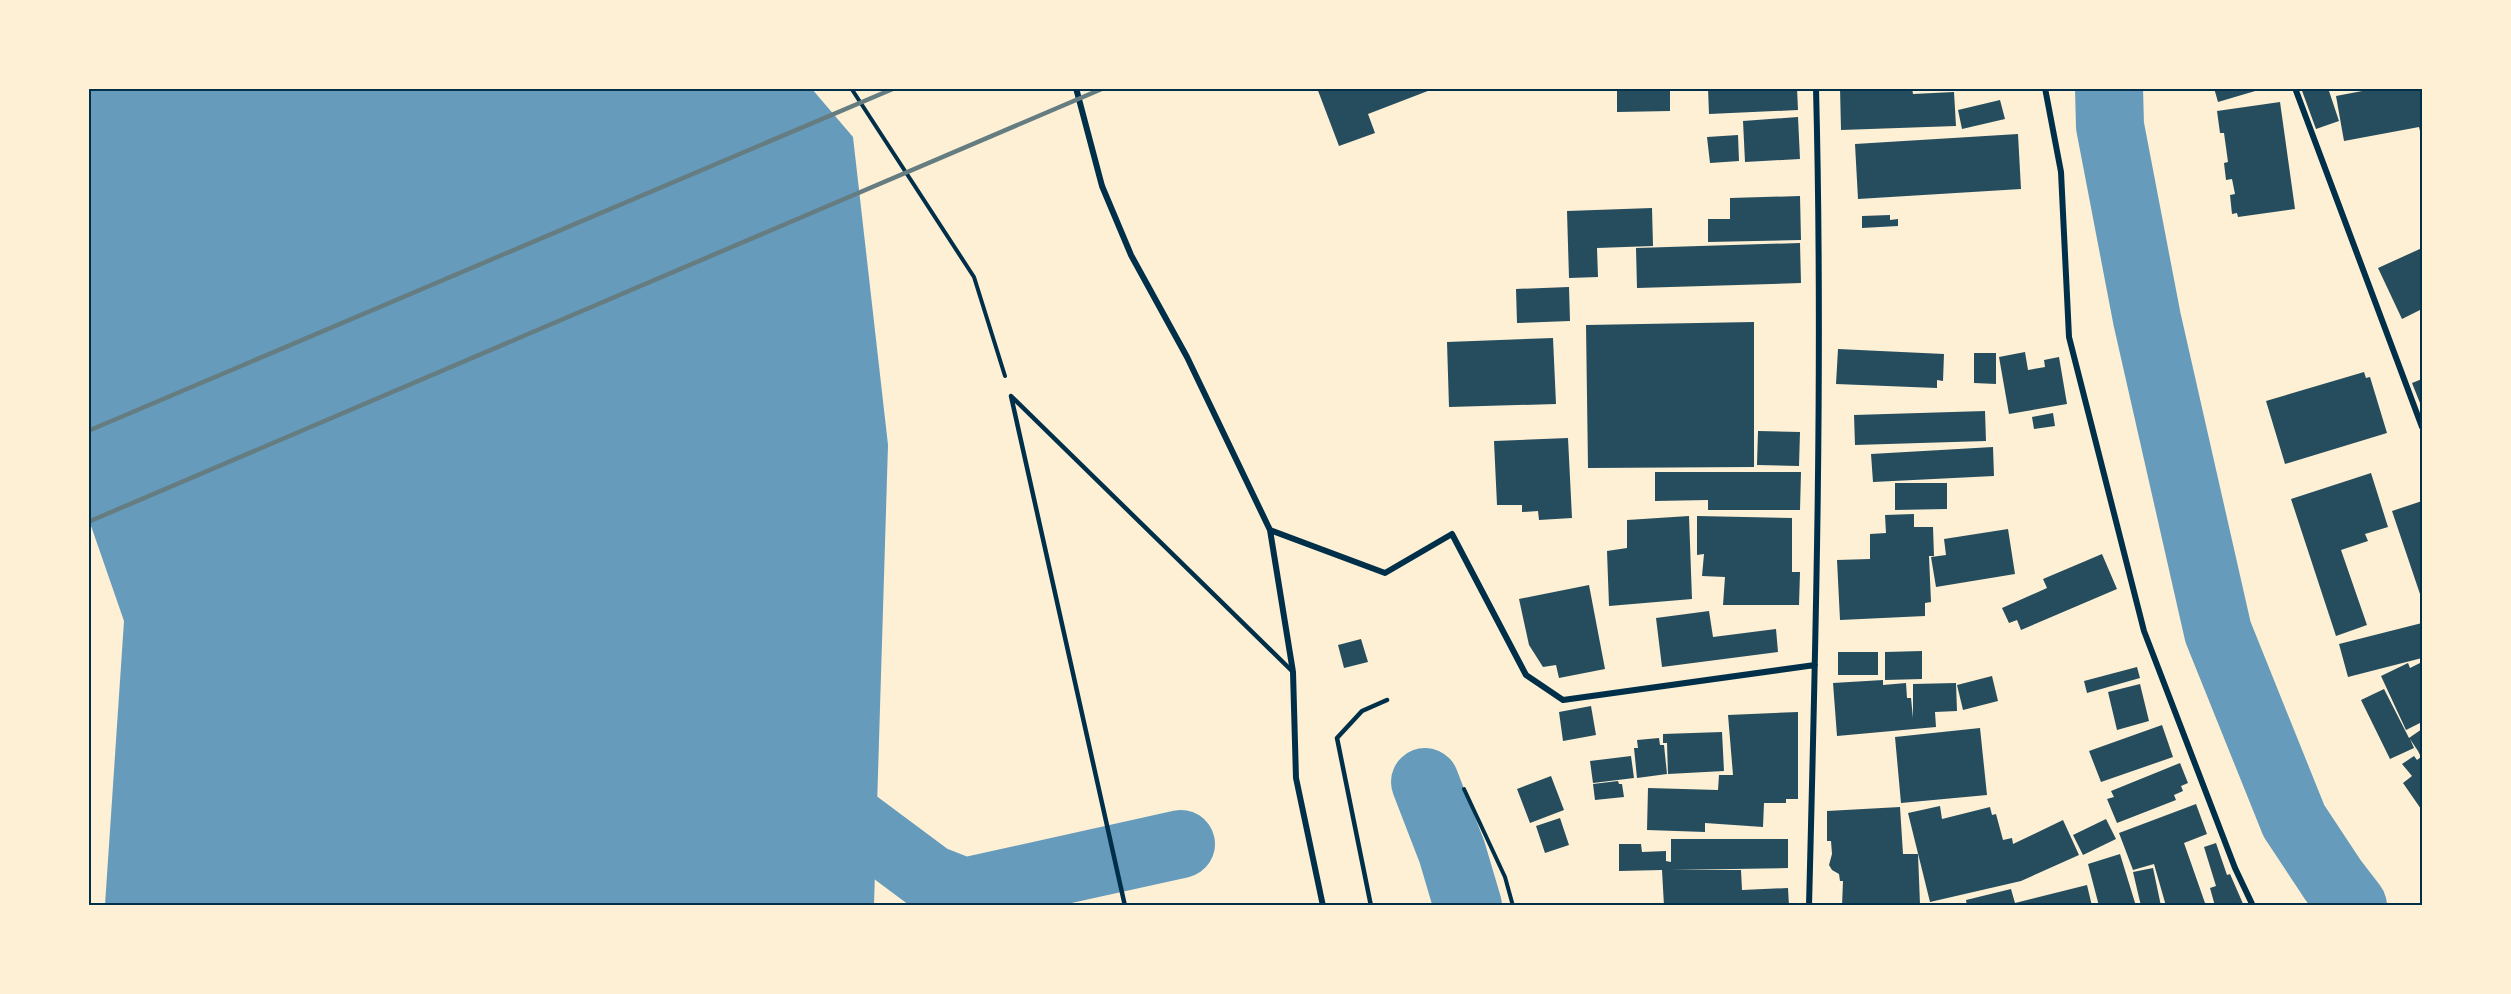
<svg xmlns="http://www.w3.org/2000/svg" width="2511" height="994" viewBox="0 0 2511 994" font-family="'Roboto Serif',serif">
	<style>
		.water { fill: #669bbc }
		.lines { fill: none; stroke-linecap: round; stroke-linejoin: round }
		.river { stroke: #669bbc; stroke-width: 68 }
		.building { fill: #264d5e }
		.path { stroke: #003049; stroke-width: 4 }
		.service { stroke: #003049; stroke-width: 4.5 }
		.minor { stroke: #003049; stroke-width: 6 }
		.rail { stroke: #657d81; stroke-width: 4.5 }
		.neatline { fill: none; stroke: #003049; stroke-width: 2 }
	</style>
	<rect width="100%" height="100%" fill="#fdf0d5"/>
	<path class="water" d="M88,89H812L853,137L888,445L874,905H105L124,621L89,520Z"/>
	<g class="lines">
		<path class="river" d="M2109,88L2110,126L2147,319L2218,632L2294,821L2333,880L2353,906
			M1425,782L1452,852L1468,906
			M802,783L931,879L964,892L1181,844"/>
	</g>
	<path class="building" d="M1317,88H1433V89L1368,114L1375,133L1339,146Z
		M1617,88H1670V111L1617,112Z
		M1708,88H1797L1798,110L1709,114Z
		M1840,88H1912L1913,94L1954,92L1956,126L1841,130Z
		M2214,88H2262V89L2218,102Z
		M2301,88H2328L2339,121L2316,129Z
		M2378,88H2422V139L2419,127L2344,141L2336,96Z
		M2000,100L2005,119L1962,129L1958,110Z
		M2280,102L2295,209L2238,217L2237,213L2232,214L2230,195L2235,194L2232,179L2226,180L2224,163L2228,162L2224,133H2220L2217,111Z
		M1798,117L1800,159L1745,162L1743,121Z
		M2018,134L2021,189L1858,199L1855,144Z
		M1738,135L1739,161L1710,163L1707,137Z
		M1800,196L1801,240L1708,242V219H1730V198Z
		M1652,208L1653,246L1597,248L1598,277L1569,278L1567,211Z
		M1890,215V220L1898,219V226L1862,228V216Z
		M1800,243L1801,283L1637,288L1636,248Z
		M2422,248V309L2402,319L2378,268Z
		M1569,287L1570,321L1517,323L1516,289Z
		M1754,322V467L1588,468L1586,325Z
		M1553,338L1556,404L1449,407L1447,342Z
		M1838,349L1944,354L1943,381L1937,380V388L1836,384Z
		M2025,352L2028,370L2045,367L2044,360L2059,357L2067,404L2009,414L1999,357Z
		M1974,353H1996V384L1974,383Z
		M2364,372L2366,378L2370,377L2387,433L2285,464L2266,401Z
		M2422,379V408L2412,383Z
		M1985,411L1986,441L1855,445L1854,415Z
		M2053,413L2055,426L2034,429L2032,417Z
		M1758,431L1800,432L1799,466L1757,465Z
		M1568,438L1572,518L1539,520L1538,511L1522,512V505H1497L1494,441Z
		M1993,447L1994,476L1873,482L1871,454Z
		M1655,472H1801L1800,510H1708V500L1655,501Z
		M2371,473L2388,527L2365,534L2368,541L2341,550L2367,625L2336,636L2291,499Z
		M1895,483H1947V509L1895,510Z
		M2422,501V593L2420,594L2392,511Z
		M1914,514V527H1933L1934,556H1929L1931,602L1925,603V616L1840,620L1837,560L1870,559V534L1886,533L1885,515Z
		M1689,516L1692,599L1609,606L1607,551L1627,548V520Z
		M1697,516L1792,518V572H1800L1799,605H1723L1725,577L1702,576L1704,554L1697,555Z
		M2008,529L2015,574L1936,587L1931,557L1946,555L1944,539Z
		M2102,554L2117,589L2021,630L2017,620L2009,623L2002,608L2047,588L2043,579Z
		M1589,585L1605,669L1559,678L1556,665L1543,667L1529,645L1519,599Z
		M1709,611L1713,637L1776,629L1778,652L1662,667L1656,618Z
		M2422,623V658L2348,677L2339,644Z
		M1361,639L1368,662L1344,668L1338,645Z
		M1922,651V679L1885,680V652Z
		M1838,652H1878V675H1838Z
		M2422,662V722L2406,730L2381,676L2408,663L2410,668Z
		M2137,667L2140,678L2087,693L2084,681Z
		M1992,676L1998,701L1963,710L1957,685Z
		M1883,680V685L1906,683L1907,698H1911L1913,718V684L1956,683L1957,711L1935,712L1936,727L1837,736L1833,683Z
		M2140,684L2149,721L2117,730L2108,692Z
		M2384,689L2409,738L2422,729L2421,809L2403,783L2412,776L2402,764L2414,756L2417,760L2421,757L2418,751L2410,739L2414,748L2390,759L2361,700Z
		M1591,706L1596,735L1563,741L1559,712Z
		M1798,712V799H1786V803H1764L1763,827L1705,823V832L1647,830L1648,788L1718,790L1719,775H1733L1728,715Z
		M2162,725L2173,757L2101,782L2089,751Z
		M1980,728L1987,795L1901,803L1895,737Z
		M1722,732L1724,771L1668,774L1667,743H1663V734Z
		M1659,738L1660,745H1664L1667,774L1637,778L1634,748H1638L1637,740Z
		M1631,756L1634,778L1593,783L1590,761Z
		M2180,763L2188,783L2181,786L2183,791L2174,795L2176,800L2117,823L2107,799L2114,797L2111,791Z
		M1551,776L1564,810L1530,823L1517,789Z
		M1618,781L1619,784H1622L1624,797L1595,800L1593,784Z
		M2196,804L2207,834L2184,843L2205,903L2194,906H2166L2154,864L2133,870L2119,833Z
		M1940,806L1942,819L1990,807L1992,815L1996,814L2003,840L2012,838L2013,844L2063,820L2079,855L2021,881L1930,902L1908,813Z
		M1900,807L1903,854H1918L1920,904L1842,906L1843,881H1840L1839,874L1832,870L1829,865L1832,854L1831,841H1827V811Z
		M1560,818L1569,845L1545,853L1536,826Z
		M2106,819L2116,839L2083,855L2073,835Z
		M1671,839H1788V868L1671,870H1741L1742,890L1788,888L1789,906H1664L1662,870L1619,871V844H1641L1642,852L1666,851V861L1671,862Z
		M2216,843L2227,875L2230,874L2244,906H2215L2210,888L2216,886L2204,847Z
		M2120,854L2136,906H2099L2088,864Z
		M2153,868L2161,906H2141L2133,872Z
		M2087,885L2092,906H1967L1966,900L2011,889L2015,903Z"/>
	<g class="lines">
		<path class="path" d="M851,88L974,277L1005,376
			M1464,789L1505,877L1513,906"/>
		<path class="service" d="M1125,906L1011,396L1292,671
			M1371,906L1337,738L1362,711L1387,700"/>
		<path class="minor" d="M1076,88L1102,186L1131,255L1187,357L1270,530L1293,672L1296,778L1323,906
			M2045,88L2061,172L2069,337L2144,631L2235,868L2253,906
			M2295,88L2422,427
			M1270,530L1385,573L1452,534L1526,675L1563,700L1815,665
			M1809,906C1816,633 1823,361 1816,88"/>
		<path class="rail" d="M88,431L895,88
			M88,522L1104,88"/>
	</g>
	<rect width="2511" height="994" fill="none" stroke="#fdf0d5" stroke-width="180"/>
	<rect x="90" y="90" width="2331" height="814" class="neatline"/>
</svg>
